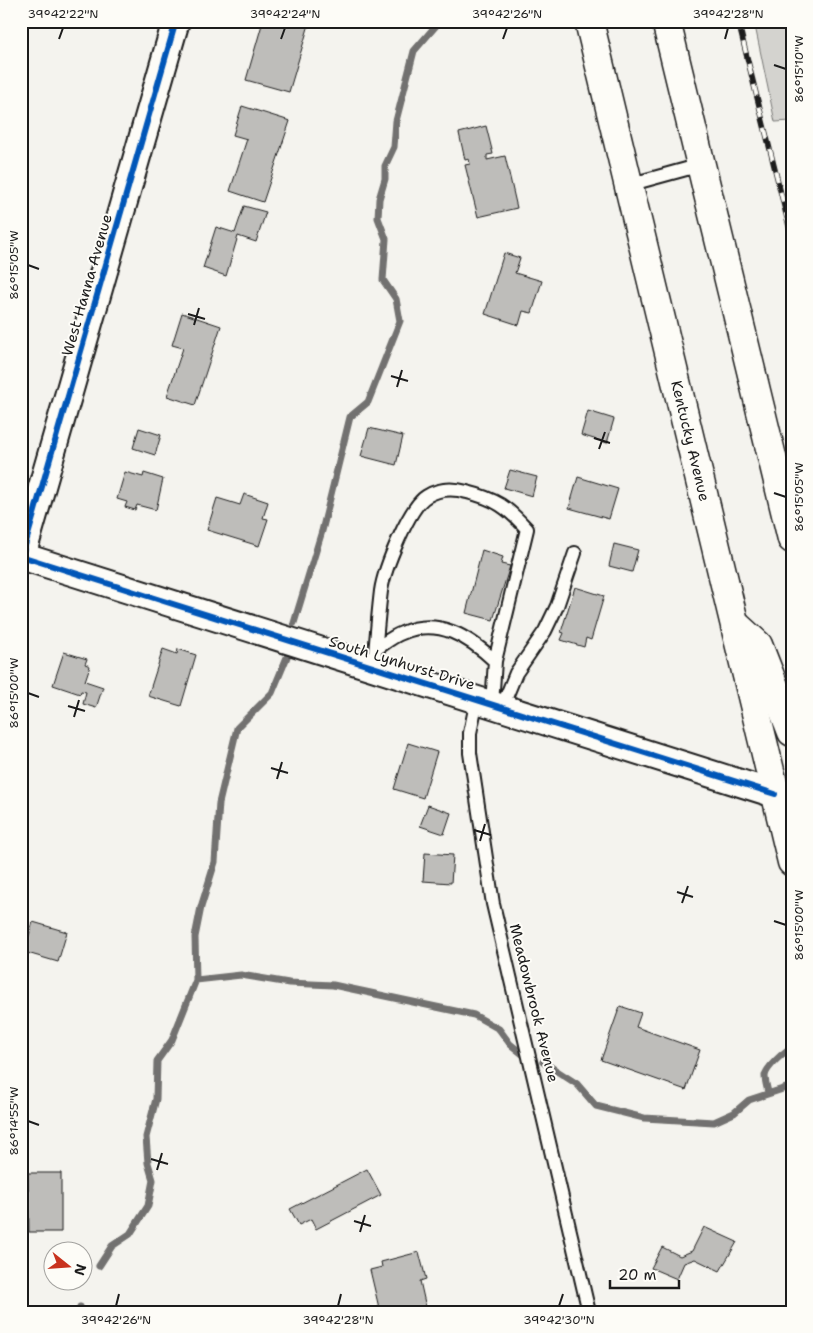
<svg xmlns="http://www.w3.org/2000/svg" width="813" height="1333" viewBox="0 0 813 1333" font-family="'Shantell Sans',sans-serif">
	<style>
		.green { fill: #d4d3cf; stroke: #787876 }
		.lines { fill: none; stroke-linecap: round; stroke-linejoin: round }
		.stream { stroke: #72716f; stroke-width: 7 }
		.building { fill: #bebdba; stroke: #1c1c1c }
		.lane-casing { stroke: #1c1c1c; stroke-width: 16 }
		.street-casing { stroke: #1c1c1c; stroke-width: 30 }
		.primary-casing { stroke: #1c1c1c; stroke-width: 31 }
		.lane { stroke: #fdfcf7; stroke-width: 12 }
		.street { stroke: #fdfcf7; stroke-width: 26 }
		.primary { stroke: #fdfcf7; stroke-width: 28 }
		.rail-casing { stroke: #1c1c1c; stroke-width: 5.5 }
		.rail { stroke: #fdfcf7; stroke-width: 4; stroke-dasharray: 11; stroke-linecap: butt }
		.cycleway-casing { stroke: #fdfcf7; stroke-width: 9 }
		.cycleway { stroke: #0057b8; stroke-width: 6 }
		.ticks { fill: none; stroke: #1c1c1c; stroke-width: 2 }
		.labels { text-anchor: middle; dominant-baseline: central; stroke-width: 4; stroke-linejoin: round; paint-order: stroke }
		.street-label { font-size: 15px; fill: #1c1c1c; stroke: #fdfcf7 }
		.neatline { fill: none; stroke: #1c1c1c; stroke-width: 2 }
		.ticks-label { font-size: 12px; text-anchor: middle; fill: #1c1c1c }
	</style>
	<rect width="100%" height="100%" fill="#f4f3ee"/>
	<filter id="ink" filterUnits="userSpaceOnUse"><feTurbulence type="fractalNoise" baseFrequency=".02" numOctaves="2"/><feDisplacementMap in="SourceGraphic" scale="10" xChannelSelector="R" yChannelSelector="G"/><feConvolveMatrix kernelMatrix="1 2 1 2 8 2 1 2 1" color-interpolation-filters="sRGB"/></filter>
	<g filter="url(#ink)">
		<path class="green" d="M754,21H792V121L775,122Z"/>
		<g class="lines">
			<path class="stream" d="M294,623L322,531L350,417L368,402L400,321L396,299L383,280L386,239L378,218L379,199L385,179V166L394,147L396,121L414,51L440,21
				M196,980L241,975L289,983L333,985L474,1015L499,1029L510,1044L525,1056
				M543,1062L577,1084L596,1106L644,1118L714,1122L734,1113L749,1100L792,1086
				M768,1092C767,1088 765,1081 765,1076C766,1068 784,1051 792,1048
				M99,1266L112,1246L130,1234L148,1206L153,1180L148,1163L146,1137L156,1099L157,1061L172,1040L196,980L195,937L201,907L215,862L219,803L237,728L272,693L287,657
				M79,1312L80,1307"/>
		</g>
		<path class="building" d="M263,21H310L289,92L246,80Z
			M242,106L290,121L263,202L230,191L247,139L233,135Z
			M486,126L493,154L487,155V160L505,156L517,208L478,217L465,165L470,164L469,159L465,160L459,133Z
			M244,206L266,212L256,242L238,236L226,276L203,268L216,227L235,233Z
			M504,253L520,258L515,273L542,281L532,313L523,311L519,325L485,314Z
			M182,313L221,326L195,405L167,396L183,348L172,345Z
			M588,411L614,419L607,443L581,435Z
			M139,428L161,435L155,455L133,448Z
			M369,428L403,436L396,465L361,456Z
			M510,470L537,477L532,496L504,488Z
			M125,472L143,477L144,473L163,479L156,510L137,505L135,510L125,507L127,502L117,499Z
			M578,477L618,489L609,519L569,508Z
			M244,494L268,502L263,518L268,519L259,546L207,530L217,498L240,505Z
			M614,544L638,550L632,572L609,566Z
			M482,550L503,557L501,564L510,566L493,620L466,613Z
			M575,587L604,596L591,640L586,638L584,647L561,640L564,633L561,632Z
			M163,649L177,654L178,649L196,655L181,706L148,696Z
			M64,652L87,659L85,664L90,666L85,681L103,687L96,708L83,704L86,692L81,691L80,694L53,685Z
			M408,743L437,752L423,798L394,789Z
			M428,805L451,813L444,834L420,826Z
			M425,853L453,855L451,883L423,881Z
			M33,922L67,932L58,962L24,952Z
			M620,1006L641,1013L636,1027L700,1050L686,1090L601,1060Z
			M367,1169L381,1195L316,1229L311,1219L299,1225L290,1209Z
			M28,1173H61V1232H29Z
			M704,1227L737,1242L720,1271L695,1259L684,1263L677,1279L651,1268L662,1247L680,1256L692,1251Z
			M419,1252L426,1279L420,1281L427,1312H380L370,1270L382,1267L381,1262Z"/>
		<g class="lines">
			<g class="lane-casing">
				<path id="lane" d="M628,185L701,165
					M376,649C384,644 393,636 402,633C438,617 469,637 495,661
					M374,667C376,642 378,616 381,591C384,570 409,506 427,496C440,488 453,488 467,492C496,499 507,507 527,529L495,661L492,704
					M477,699L470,733V753L493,904L589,1312
					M502,707L516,673L545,631L557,606L575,553"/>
			</g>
			<g class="street-casing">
				<path id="street" d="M21,556L775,794
					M22,556L176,21"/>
			</g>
			<g class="primary-casing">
				<g id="primary">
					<path id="s1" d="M589,21L792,862"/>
					<path d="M666,21L792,539"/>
					<path d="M737,626L758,645L792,732"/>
				</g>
			</g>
			<use href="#lane" class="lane"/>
			<use href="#street" class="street"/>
			<use href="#primary" class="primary"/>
			<g class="rail-casing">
				<path id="rail" d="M738,21L792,238"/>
			</g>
			<use href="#rail" class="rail"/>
			<g class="cycleway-casing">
				<path id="cycleway" d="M21,556L775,794
					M22,556L176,21"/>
			</g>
			<use href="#cycleway" class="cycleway"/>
		</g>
	</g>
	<path class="ticks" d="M59,39L63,28M281,39L285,28M503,39L507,28M725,39L728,28M774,65L786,69M28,265L39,269M188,314L205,319M194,325L199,308M391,376L408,381M397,387L402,370M594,438L610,443M599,449L605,432M774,493L786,497M28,693L39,697M68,706L85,711M74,717L79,700M271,768L288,773M277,779L282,762M474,830L491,835M480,841L485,824M677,892L693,897M682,903L688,886M774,921L786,925M28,1121L39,1125M151,1159L168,1164M157,1170L162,1153M354,1221L371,1226M360,1232L365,1215M116,1306L119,1294M338,1306L341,1294M559,1306L563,1294"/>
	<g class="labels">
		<g class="street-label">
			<text transform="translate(87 285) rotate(-74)">West Hanna Avenue</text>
			<text stroke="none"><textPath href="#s1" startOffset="432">Kentucky Avenue</textPath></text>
			<text transform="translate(402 663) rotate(17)">South Lynhurst Drive</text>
			<text transform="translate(534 1003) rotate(76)">Meadowbrook Avenue</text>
		</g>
	</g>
	<rect width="813" height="1333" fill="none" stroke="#fdfcf7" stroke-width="55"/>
	<g transform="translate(68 1266) rotate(107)"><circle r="24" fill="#fdfcf7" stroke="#a3a29f"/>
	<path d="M0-4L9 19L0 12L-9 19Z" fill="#c8321e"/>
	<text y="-8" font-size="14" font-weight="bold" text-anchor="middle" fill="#1c1c1c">N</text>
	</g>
	<path d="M610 1280v8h69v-8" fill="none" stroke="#1c1c1c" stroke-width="2.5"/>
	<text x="618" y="1280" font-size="15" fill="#1c1c1c" stroke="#fdfcf7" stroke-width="4" paint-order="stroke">20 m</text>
	<rect x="28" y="28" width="758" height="1278" class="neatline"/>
	<g class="ticks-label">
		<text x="63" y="18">39°42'22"N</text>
		<text x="285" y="18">39°42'24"N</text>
		<text x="507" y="18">39°42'26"N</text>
		<text x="728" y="18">39°42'28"N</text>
		<text transform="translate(799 69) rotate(-90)" y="4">86°15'10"W</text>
		<text transform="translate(14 265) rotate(-90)" y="4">86°15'05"W</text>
		<text transform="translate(799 497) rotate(-90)" y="4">86°15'05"W</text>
		<text transform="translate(14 693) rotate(-90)" y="4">86°15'00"W</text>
		<text transform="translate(799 925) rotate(-90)" y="4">86°15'00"W</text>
		<text transform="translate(14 1121) rotate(-90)" y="4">86°14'55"W</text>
		<text x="116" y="1324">39°42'26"N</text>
		<text x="338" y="1324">39°42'28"N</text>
		<text x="559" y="1324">39°42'30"N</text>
	</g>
</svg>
